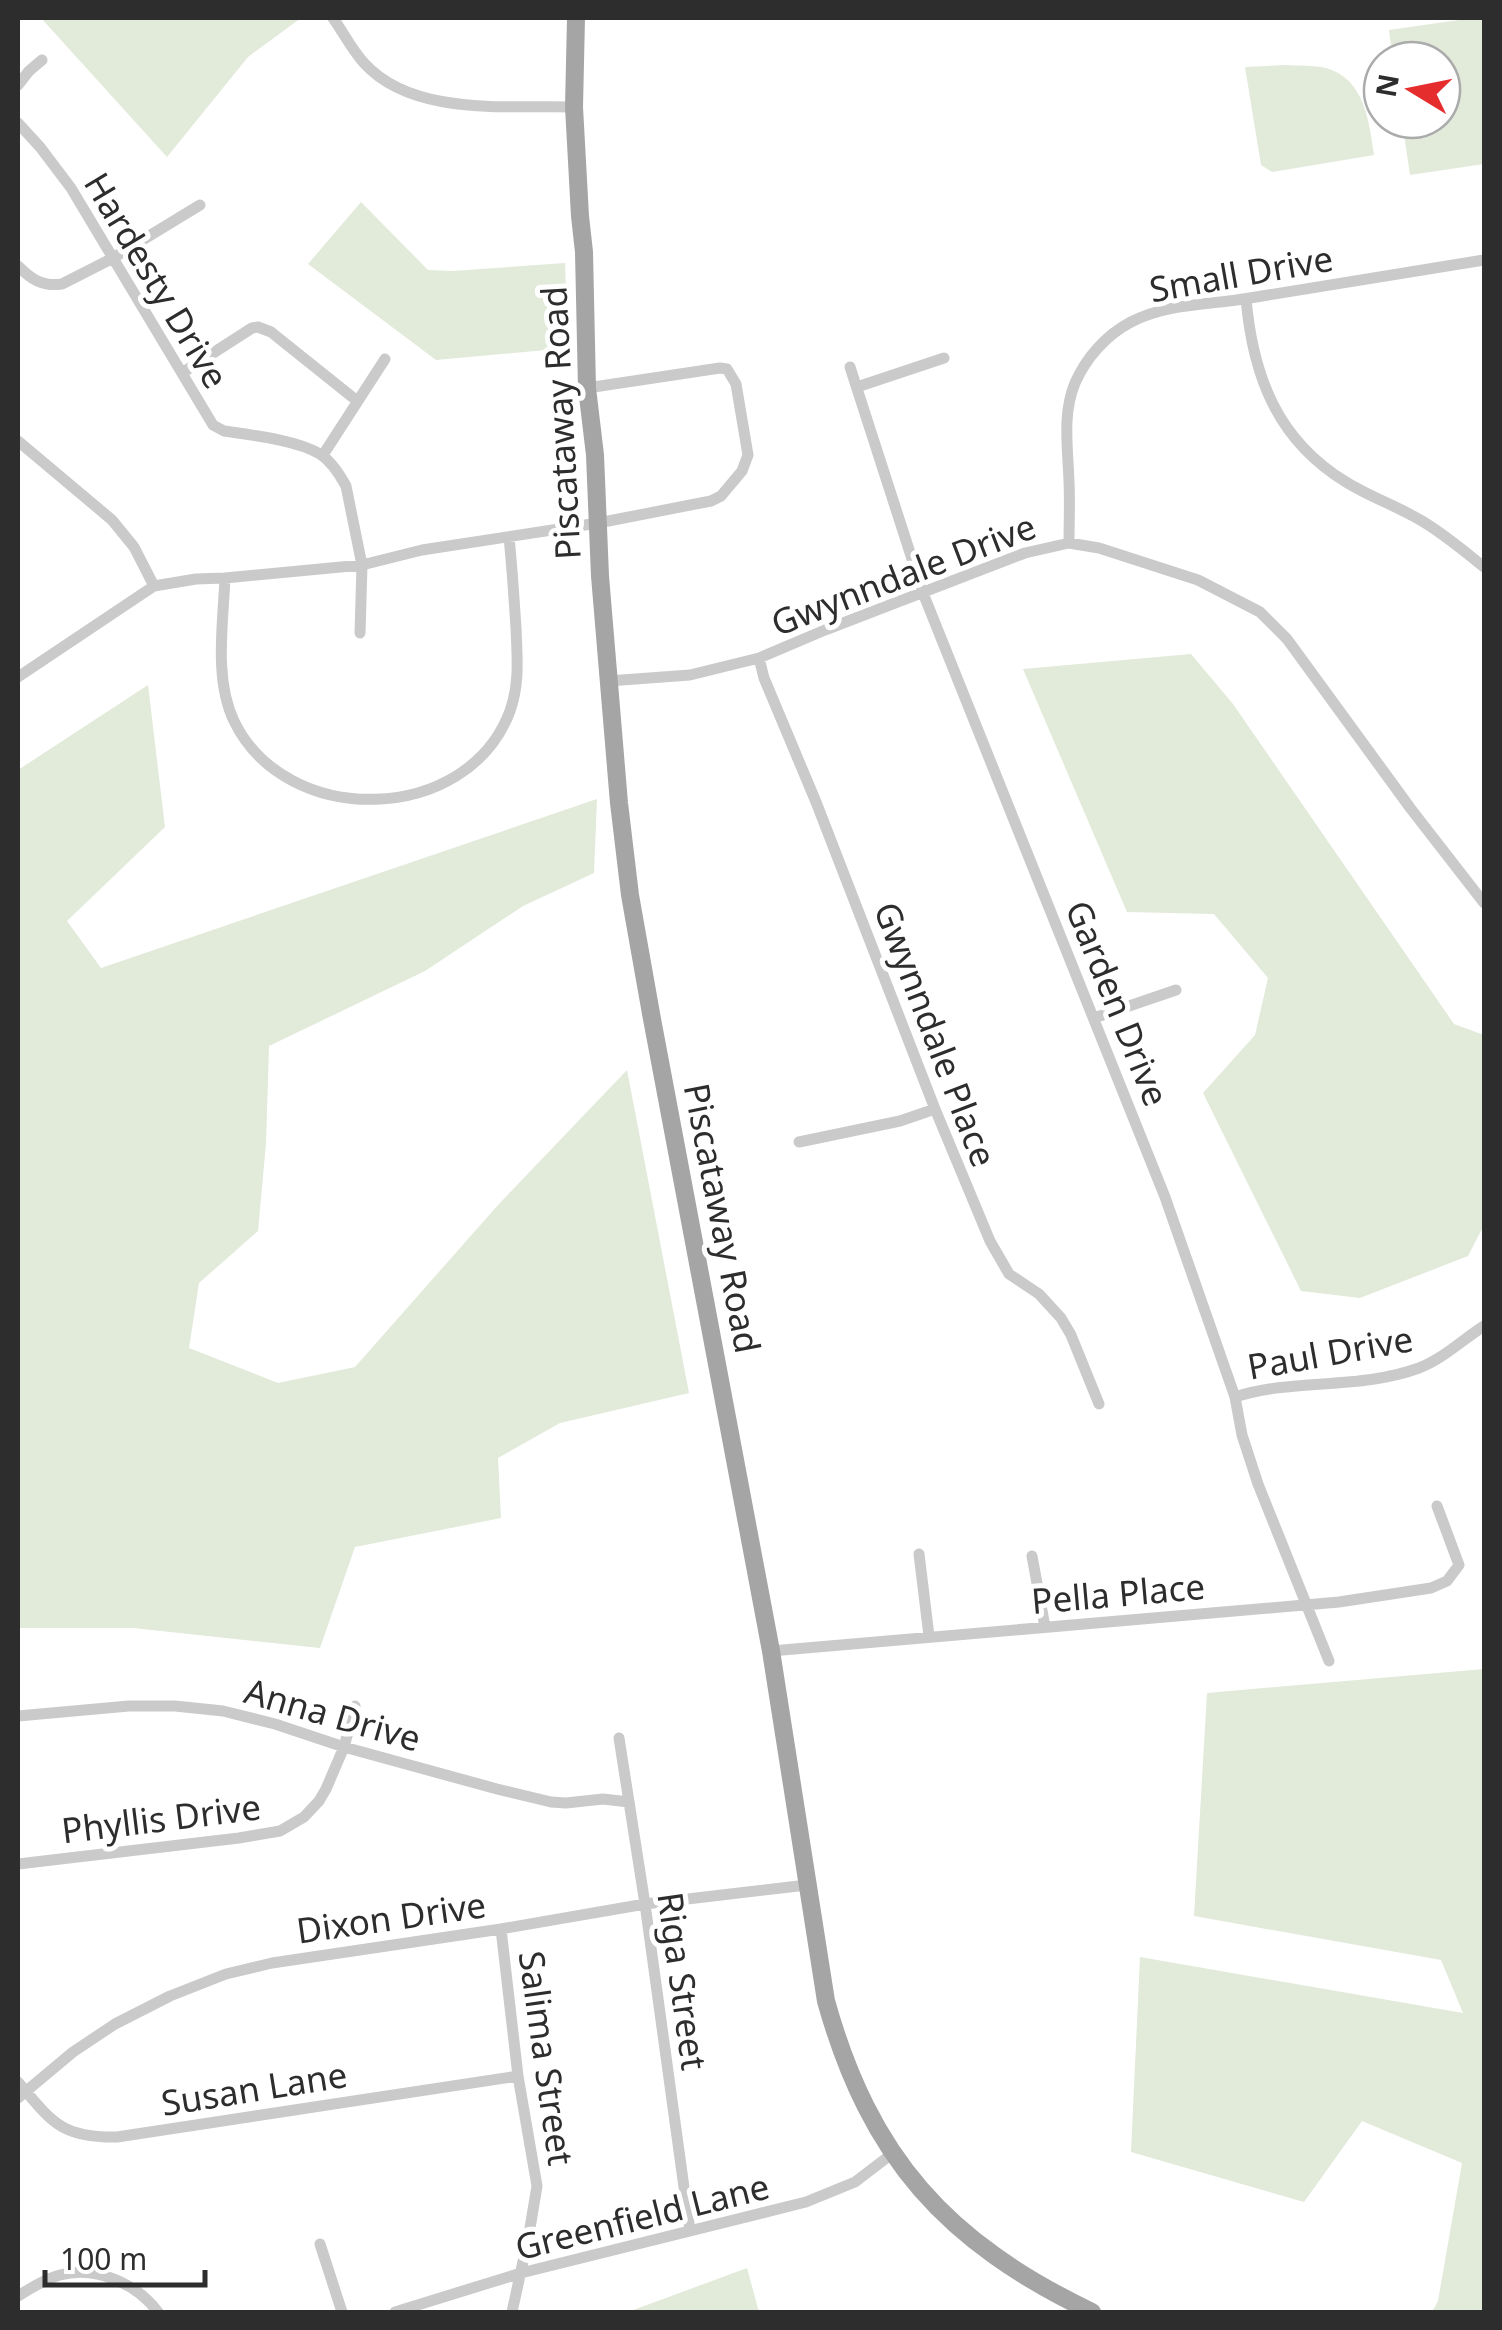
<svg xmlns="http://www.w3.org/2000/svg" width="1502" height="2330" viewBox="0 0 1502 2330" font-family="'Noto Sans',sans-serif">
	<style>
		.green { fill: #e2eada }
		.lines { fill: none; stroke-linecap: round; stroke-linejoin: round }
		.minor { stroke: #cacaca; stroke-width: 11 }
		.primary { stroke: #a5a5a5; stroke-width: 18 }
		.labels { text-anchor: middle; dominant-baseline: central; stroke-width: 10; stroke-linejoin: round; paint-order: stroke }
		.street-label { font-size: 35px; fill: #2d2d2d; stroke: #fff }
	</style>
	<rect width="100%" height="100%" fill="#fff"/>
	<path class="green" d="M41,18H301L248,57L167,157Z
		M1473,18H1484V164L1410,175L1402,120H1442V60H1393L1389,30Z
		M1285,65C1298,66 1314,65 1326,68C1365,79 1369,122 1374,155L1272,172L1261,165L1245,67Z
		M361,202L428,270L453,271L565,263L568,348L436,360L308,264Z
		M1191,654L1233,704L1454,1024L1484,1035V1225L1468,1256L1360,1298L1301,1291L1203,1093L1255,1035L1268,978L1214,914L1127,912L1023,669Z
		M148,685L165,827L67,921L101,968L597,799L594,873L523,906L425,971L269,1046L266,1143L258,1231L199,1283L189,1348L278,1383L355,1367L498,1205L627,1070L689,1393L560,1423L498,1458L501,1518L355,1547L320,1648L133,1628H18V770Z
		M1484,1669V2312H1432L1438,2301L1462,2163L1362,2121L1304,2202L1131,2152L1140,1957L1463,2013L1441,1960L1194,1916L1207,1693Z
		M747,2268L759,2312H628Z"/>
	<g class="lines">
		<path class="minor" d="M333,18C343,32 352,50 364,63C413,117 508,105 574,107
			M18,85L29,71L42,60
			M18,123L40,147L71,188L213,425L224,431C251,435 297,440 320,454C331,461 340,475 346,486L362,565L360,633
			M18,266C31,279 42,287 62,284L113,258L200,205
			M1246,299C1253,376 1277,440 1346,482C1370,497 1397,506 1422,521C1444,534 1464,551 1484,567
			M850,367L923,593L1165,1197L1235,1397L1242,1435L1258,1484L1329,1661
			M182,373L252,328L258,327L271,332L356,400
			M857,387L944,358
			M18,441L112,520L134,547L154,586
			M323,455L385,359
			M1069,543C1069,522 1070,502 1069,482C1068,449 1062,414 1075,383C1086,358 1106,335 1131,322C1166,303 1211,305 1250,298C1328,286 1406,273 1484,260
			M225,578C223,624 214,679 234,721C286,829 468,825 510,711C520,683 517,656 516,628C514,597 512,567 509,537
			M759,658L764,678L816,802L935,1109L990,1241L1009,1274L1039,1294L1061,1318L1071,1335L1099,1404
			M18,677L154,586L196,579L225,578L362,565L422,550L598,523L711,501L721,496L742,471L748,455L736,384L727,369L720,368L587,388
			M608,681L690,675L759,658L825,630L1025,553L1069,543L1099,548L1198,580L1260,612L1287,639L1411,809L1484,903
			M1094,1018L1176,990
			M799,1142L900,1121L935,1109
			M1235,1397C1294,1378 1359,1390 1419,1368C1443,1359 1462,1340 1484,1326
			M919,1554L929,1636
			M1032,1556L1045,1627
			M771,1651L1339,1602L1431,1588L1447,1581L1459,1565L1437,1506
			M18,1716L129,1706H175L223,1711L275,1724L344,1747L497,1789L551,1802L566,1803L603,1799L629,1802
			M619,1738L645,1904L690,2231
			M18,1864L239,1838L280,1831L304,1817L319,1801L326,1789L344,1747L355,1706
			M501,1929L518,2076L537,2186L529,2234L512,2312
			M18,2082C52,2122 61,2138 117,2137L518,2076
			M18,2098L73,2052L115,2024L170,1996L226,1974L272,1963L501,1929L645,1904L807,1885
			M320,2244L342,2312
			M18,2296C31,2288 45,2279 60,2275C96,2265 137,2284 158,2312
			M395,2312L521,2273L806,2202L855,2182L893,2153"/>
		<path class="primary" d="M576,18L574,107L580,216L584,252L587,388L595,455L600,576L619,803L630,895L652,1019L771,1651L826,2001C870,2158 946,2242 1092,2312"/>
	</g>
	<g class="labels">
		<g class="street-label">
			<text transform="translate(1241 273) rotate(-10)">Small Drive</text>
			<text transform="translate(157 280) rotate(59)">Hardesty Drive</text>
			<text transform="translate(560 423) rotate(-93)">Piscataway Road</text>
			<text transform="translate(903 574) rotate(-21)">Gwynndale Drive</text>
			<text transform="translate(1118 1003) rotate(68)">Garden Drive</text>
			<text transform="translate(936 1034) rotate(69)">Gwynndale Place</text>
			<text transform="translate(723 1218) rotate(79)">Piscataway Road</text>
			<text transform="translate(1330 1352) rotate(-10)">Paul Drive</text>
			<text transform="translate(1118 1593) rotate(-5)">Pella Place</text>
			<text transform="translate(333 1714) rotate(16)">Anna Drive</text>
			<text transform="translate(161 1818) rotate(-7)">Phyllis Drive</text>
			<text transform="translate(391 1917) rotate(-8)">Dixon Drive</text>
			<text transform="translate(683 1981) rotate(82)">Riga Street</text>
			<text transform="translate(547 2058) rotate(82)">Salima Street</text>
			<text transform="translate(254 2088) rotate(-9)">Susan Lane</text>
			<text transform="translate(642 2216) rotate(-14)">Greenfield Lane</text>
		</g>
	</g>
	<rect width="1502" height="2330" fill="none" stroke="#2d2d2d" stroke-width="40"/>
	<g transform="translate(1412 90) rotate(280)"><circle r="48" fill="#ffffff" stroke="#ababab" stroke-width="2.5"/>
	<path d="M0-8L18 38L0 25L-18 38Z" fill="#e52d2e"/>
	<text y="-15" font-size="28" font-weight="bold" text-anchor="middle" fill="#2d2d2d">N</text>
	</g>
	<path d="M45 2270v15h160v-15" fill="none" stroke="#2d2d2d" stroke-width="5"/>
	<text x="60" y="2270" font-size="30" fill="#2d2d2d" stroke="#ffffff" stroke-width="8" paint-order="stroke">100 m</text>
</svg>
